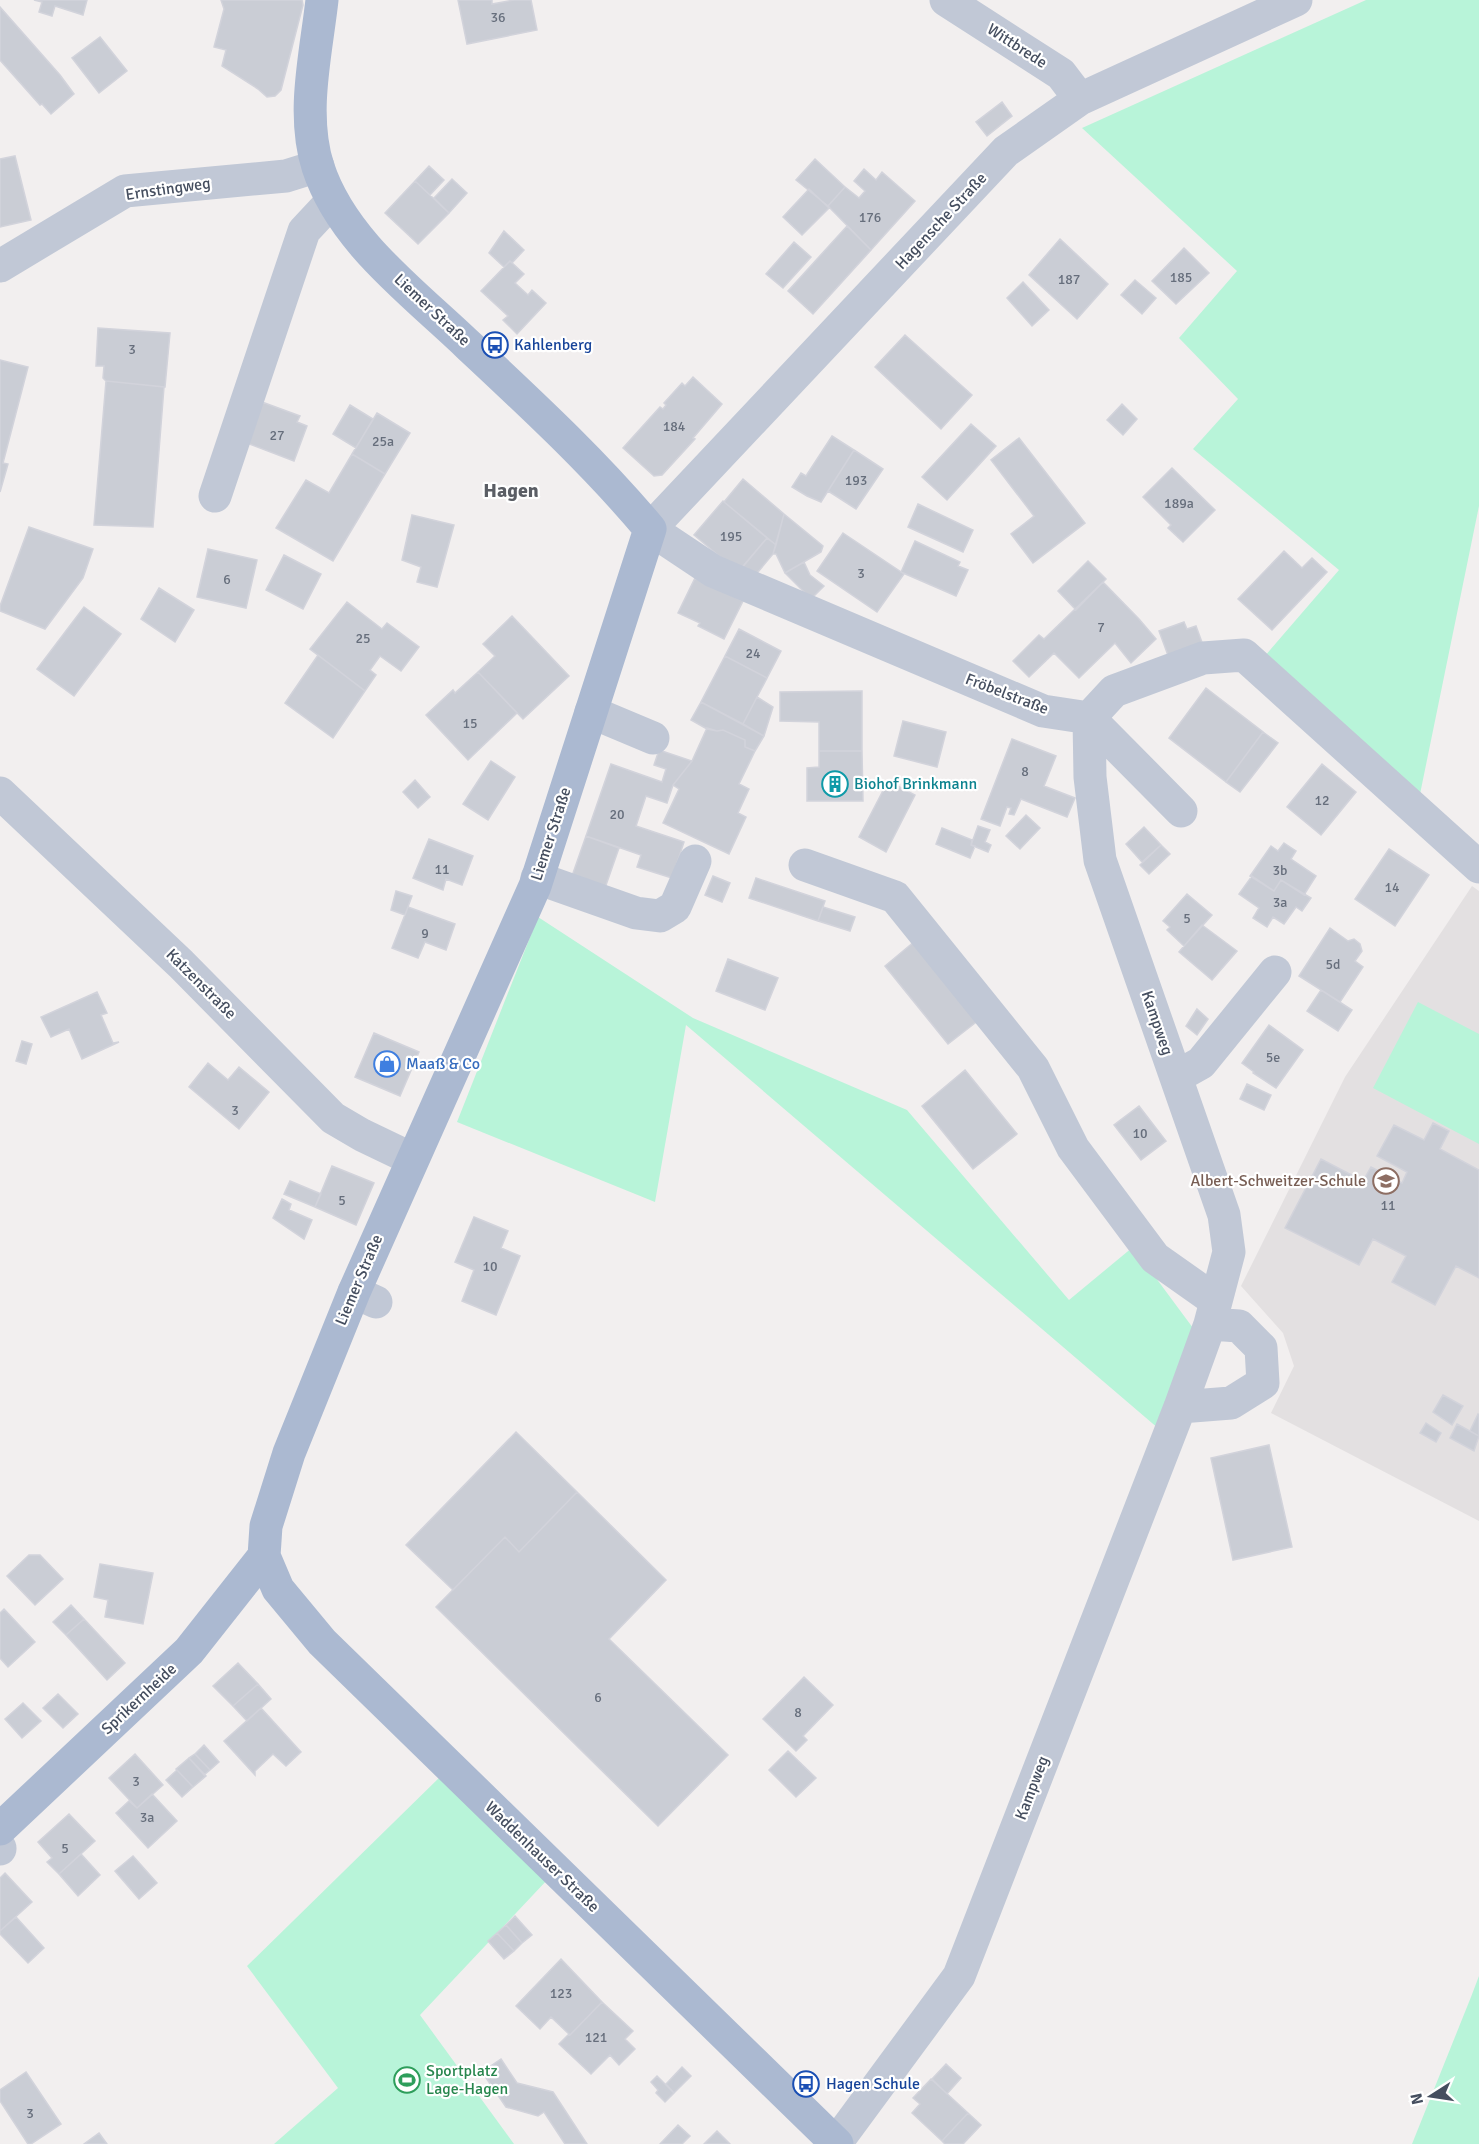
<svg xmlns="http://www.w3.org/2000/svg" width="1479" height="2144" viewBox="0 0 1479 2144" font-family="Signika,sans-serif">
	<style>
		.education { fill: #e3e0e1 }
		.green { fill: #b8f4d9 }
		.building { fill: #cacdd5; stroke: #d2d3db; stroke-width: 1.5 }
		.lines { fill: none; stroke-linecap: round; stroke-linejoin: round }
		.minor { stroke: #c1c8d6; stroke-width: 33 }
		.major { stroke: #abb9d1; stroke-width: 33 }
		.labels { text-anchor: middle; dominant-baseline: central; stroke-width: 4.5; stroke-linejoin: round; paint-order: stroke }
		.number-label { font-size: 14px; fill: #666e7c }
		.street-label { font-size: 16px; fill: #454e5f; stroke: #fff }
		.transit-label { font-size: 16px; fill: #164399; stroke: #fff; text-anchor: start }
		.culture-label { font-size: 16px; fill: #0d838f; stroke: #fff; text-anchor: start }
		.shop-label { font-size: 16px; fill: #366cbe; stroke: #fff; text-anchor: start }
		.education-label { font-size: 16px; fill: #785e54; stroke: #fff; text-anchor: end }
		.leisure-label { font-size: 16px; fill: #27864d; stroke: #fff; text-anchor: start }
		.quarter-label { font-size: 20px; font-weight: bold; fill: #5b5e65; stroke: #fff }
	</style>
	<rect width="100%" height="100%" fill="#f2efef"/>
	<path class="education" d="M1472,886L1479,891V1521L1271,1413L1294,1366L1283,1333L1241,1286L1345,1077Z"/>
	<path class="green" d="M1366,0H1479V506L1419,799L1252,671L1339,570L1193,449L1238,399L1179,338L1237,271L1082,128Z
		M538,917L693,1018L907,1110L1069,1300L1133,1247L1193,1328L1159,1429L686,1025L655,1202L457,1122Z
		M1418,1002L1479,1034V1144L1373,1088Z
		M443,1774L549,1878L420,2015L514,2144H274L338,2088L247,1966Z
		M1479,1976V2144H1412L1471,1997Z"/>
	<path class="building" d="M34,0H87L83,15L55,6L52,16L39,12L42,2Z
		M221,0H302L303,5L281,90L275,96L267,97L258,89L222,66L226,50L214,47L224,9Z
		M458,0H492V4L514,0H531L537,30L467,44Z
		M0,7L60,75L74,94L51,114L42,104L40,105L0,60Z
		M100,37L127,71L99,93L72,58Z
		M1002,102L1012,116L987,136L976,122Z
		M15,156L31,220L0,227V159Z
		M815,159L845,187L828,206L796,180Z
		M429,166L444,180L430,195L415,181Z
		M864,169L876,180L882,172L915,201L871,250L828,206L845,187L859,198L865,191L854,181Z
		M452,179L467,193L449,213L434,198Z
		M415,181L449,213L418,244L385,213Z
		M809,189L829,208L802,235L783,217Z
		M847,226L871,250L813,314L788,291Z
		M504,231L524,250L512,263L510,261L504,267L489,253Z
		M1060,239L1108,284L1077,319L1029,275Z
		M794,242L811,257L783,288L766,274Z
		M1184,248L1209,273L1176,304L1152,281Z
		M510,261L524,274L515,283L528,295L532,290L546,303L517,334L503,320L508,316L481,291Z
		M1135,280L1156,298L1142,314L1121,295Z
		M1023,282L1049,310L1032,326L1007,298Z
		M98,328L170,333L165,387L106,381L103,378L104,366H96Z
		M905,335L972,395L941,429L875,367Z
		M0,360L28,367L3,463L8,464L0,492Z
		M693,377L722,404L693,438L695,439L662,475L654,476L623,448L660,407L663,409L666,405L664,403L682,383L685,386Z
		M106,381L164,387L153,527L94,525Z
		M262,402L300,416L297,422L307,426L294,461L247,443Z
		M1122,404L1137,419L1123,435L1107,420Z
		M350,405L373,419L356,448L333,434Z
		M377,413L410,433L385,474L352,454Z
		M971,424L996,446L947,500L922,477Z
		M832,436L854,450L821,502L807,496L792,487L801,473L806,476Z
		M1019,438L1085,523L1033,563L1011,534L1034,516L991,460Z
		M854,450L883,469L856,509L828,491Z
		M352,454L385,474L333,561L276,528L306,480L329,493Z
		M1172,468L1215,510L1183,542L1168,528L1171,525L1143,497Z
		M743,479L784,514L776,545L724,502Z
		M723,501L767,538L738,572L694,535Z
		M918,504L973,530L963,552L908,527Z
		M784,514L823,546L821,552L785,573L776,554H773Z
		M412,515L454,525L437,587L417,582L421,567L402,560Z
		M29,527L93,549L83,578L45,629L0,611V606Z
		M843,533L904,574L877,612L817,571Z
		M767,538L776,545L773,554L753,578L741,569Z
		M915,541L960,562L958,566L968,570L956,596L901,572Z
		M208,549L257,560L246,608L197,597Z
		M1284,551L1302,568L1312,558L1327,572L1272,630L1238,599Z
		M284,555L321,574L303,609L266,590Z
		M1088,561L1106,579L1076,610L1058,591Z
		M804,562L810,575L824,586L811,599L785,573Z
		M695,578L743,601L724,639L698,626L700,623L678,613Z
		M1103,582L1139,619L1156,639L1131,663L1115,643L1079,678L1054,653L1029,677L1013,661L1039,635L1044,639Z
		M159,588L194,610L175,642L141,619Z
		M347,602L382,629L387,623L419,647L401,671L380,656L370,670L376,675L365,691L310,649Z
		M84,607L121,634L74,696L37,669Z
		M512,616L569,676L523,719L478,672L495,656L483,644Z
		M1184,622L1187,629L1196,626L1203,645L1169,658L1159,631Z
		M739,629L781,651L767,678L725,656Z
		M318,655L365,691L333,738L285,703Z
		M725,656L767,678L743,724L701,702Z
		M478,672L517,713L468,760L426,715L453,690L455,693Z
		M1206,688L1263,732L1226,782L1169,738Z
		M862,691V751H819V722L780,721V692Z
		M757,697L773,707L764,736L743,724Z
		M701,702L764,736L755,751L745,747V740L723,730L717,731L707,729L691,720Z
		M903,721L946,732L937,767L894,756Z
		M707,728L717,731L723,730L745,740V747L755,751L739,784L749,789L738,813L746,817L729,854L663,823L679,789L673,785L692,761Z
		M1263,732L1278,743L1240,792L1226,782Z
		M1012,739L1056,756L1044,786L1075,798L1067,817L1021,799L1014,815L1009,814L1011,808L1007,807L1000,826L981,819Z
		M659,750L692,761L673,785L667,803L646,796L636,826L684,842L672,878L637,867L641,855L586,836L611,764L662,782L666,769L654,765Z
		M819,751H862L863,801H807V768L819,767Z
		M491,761L515,777L488,820L463,804Z
		M1322,764L1356,792L1321,835L1287,807Z
		M415,780L430,797L418,808L403,792Z
		M888,781L915,795L886,852L859,837Z
		M1026,815L1040,828L1020,849L1006,836Z
		M978,826L990,830L985,842L991,845L988,852L971,845Z
		M1144,827L1161,845L1142,862L1126,844Z
		M942,828L972,840L971,845L975,846L970,858L936,844Z
		M586,836L619,848L605,888L572,876Z
		M429,839L473,856L462,885L446,879L443,890L413,878Z
		M1284,843L1296,851L1291,859L1316,876L1304,895L1281,880L1274,891L1250,876L1271,846L1278,851Z
		M1161,845L1170,854L1149,874L1140,865Z
		M1389,849L1429,875L1395,926L1355,899Z
		M713,876L730,883L722,902L705,895Z
		M1252,876L1274,891L1281,880L1311,898L1302,911L1296,907L1284,924L1273,917L1267,927L1253,918L1259,908L1239,894Z
		M756,878L825,901L818,921L749,898Z
		M396,891L412,896L405,915L391,910Z
		M1187,894L1212,915L1184,946L1167,930L1170,927L1163,921Z
		M408,907L455,924L446,950L425,942L418,958L392,948Z
		M823,907L855,917L850,931L818,921Z
		M1202,925L1237,951L1212,980L1179,952Z
		M1330,928L1348,941L1354,939L1360,944L1362,951L1355,961L1363,967L1340,1002L1299,976Z
		M915,941L979,1020L948,1044L885,966Z
		M728,959L778,978L765,1010L716,991Z
		M1321,990L1352,1010L1338,1031L1307,1011Z
		M97,992L107,1013L101,1015L113,1043L119,1042L82,1059L69,1029L51,1037L41,1017Z
		M1197,1009L1208,1019L1197,1035L1186,1026Z
		M1269,1025L1303,1050L1276,1088L1253,1073L1254,1072L1242,1063Z
		M374,1033L419,1052L400,1096L355,1077Z
		M22,1041L32,1044L26,1064L16,1061Z
		M208,1063L228,1080L239,1067L269,1092L239,1129L189,1087Z
		M965,1070L1017,1134L973,1169L922,1106Z
		M1247,1084L1271,1095L1264,1110L1240,1099Z
		M1139,1106L1166,1141L1141,1160L1114,1125Z
		M1433,1123L1449,1131L1440,1149L1479,1170V1278L1456,1266L1435,1305L1392,1282L1406,1256L1373,1239L1359,1265L1285,1228L1321,1159L1363,1181L1371,1167L1402,1183L1407,1172L1377,1156L1394,1125L1424,1140Z
		M332,1166L374,1183L356,1225L315,1207Z
		M290,1181L321,1194L315,1207L284,1194Z
		M282,1199L291,1204L289,1210L312,1220L304,1239L273,1218Z
		M474,1217L508,1231L501,1248L520,1256L496,1315L462,1301L474,1270L455,1262Z
		M1443,1395L1463,1406L1452,1425L1433,1412Z
		M1478,1414L1479,1415V1436L1470,1431Z
		M1426,1423L1441,1433L1436,1442L1420,1433Z
		M1457,1424L1479,1436L1474,1451L1450,1438Z
		M516,1432L577,1492L519,1552L505,1537L453,1590L406,1545Z
		M1269,1445L1292,1547L1233,1560L1211,1458Z
		M577,1492L666,1580L609,1639L728,1755L658,1826L436,1607L505,1537L519,1552Z
		M29,1555H40L63,1579L35,1605L7,1576Z
		M100,1564L153,1573L143,1624L105,1617L108,1600L94,1597Z
		M71,1605L84,1619L66,1635L53,1622Z
		M4,1609L35,1642L8,1667L0,1658V1613Z
		M84,1619L125,1663L107,1680L66,1635Z
		M238,1663L258,1684L233,1706L213,1686Z
		M804,1677L833,1705L803,1736L807,1740L796,1751L763,1719Z
		M258,1684L271,1699L247,1721L233,1706Z
		M58,1694L78,1714L63,1728L43,1708Z
		M23,1703L41,1721L22,1738L5,1719Z
		M261,1708L301,1752L286,1766L273,1754L255,1771V1775L224,1741Z
		M204,1745L219,1762L210,1770L195,1754Z
		M788,1751L816,1778L796,1797L769,1770Z
		M135,1754L163,1785L137,1808L109,1778Z
		M195,1754L210,1770L204,1775L189,1758Z
		M189,1758L206,1776L193,1787L176,1769Z
		M177,1770L193,1787L182,1797L166,1780Z
		M152,1794L177,1821L148,1848L116,1813L129,1801L137,1808Z
		M69,1814L95,1841L59,1874L47,1862L52,1858L38,1842Z
		M81,1854L100,1875L78,1896L59,1874Z
		M133,1856L157,1883L139,1899L115,1871Z
		M5,1873L32,1902L0,1931V1878Z
		M515,1916L532,1935L522,1943L506,1925Z
		M16,1917L44,1948L28,1963L0,1934V1931Z
		M506,1925L522,1943L514,1951L497,1933Z
		M497,1933L514,1951L504,1959L488,1941Z
		M561,1959L602,2002L570,2035L551,2017L540,2029L516,2006Z
		M602,2002L633,2031L625,2039L635,2049L619,2065L610,2055L591,2074L559,2044L569,2034L570,2035Z
		M501,2059L517,2083L553,2092L587,2144H565L544,2112L538,2116L506,2107L482,2072Z
		M946,2064L961,2078L947,2094L932,2079Z
		M682,2067L691,2076L674,2093L666,2084Z
		M26,2072L61,2124L31,2144H28L0,2101V2090Z
		M657,2076L674,2093L665,2102L656,2093L658,2090L651,2082Z
		M931,2079L968,2113L942,2141L912,2113L920,2104L913,2098Z
		M968,2113L981,2125L963,2144H945L942,2141Z
		M678,2125L690,2136L682,2144H660Z
		M717,2131L730,2144H704Z
		M99,2133L107,2144H84Z"/>
	<g class="lines">
		<path class="minor" d="M946,0L1061,74L1080,99
			M1296,0L1080,99L1006,151L650,529L713,571L1043,711L1089,718L1114,691L1203,658L1244,655L1479,867
			M0,266L125,191L286,176L318,166
			M215,496L304,231L332,201
			M591,712L653,738
			M1089,718L1181,811
			M0,793L181,964L333,1118L362,1135L412,1159
			M805,865L895,897L1033,1068L1073,1148L1155,1258L1216,1301
			M537,878L636,913L660,916L675,907L695,861
			M1176,1077L1201,1063L1275,972
			M354,1292L376,1302
			M1180,1407L1231,1403L1263,1383L1261,1348L1239,1326L1210,1324
			M0,1848V1849
			M836,2143L959,1976L1180,1407L1210,1324L1229,1252L1224,1215L1100,860L1090,777L1089,718"/>
		<path class="major" d="M322,0C316,54 301,114 318,167C342,241 414,293 468,345C531,404 595,463 650,529L535,886L354,1292L289,1453L266,1526L264,1556L278,1589L322,1642L837,2144
			M0,1829L189,1651L264,1556"/>
	</g>
	<defs>
		<g id="bus-ring" transform="scale(1.35)"><circle r="9.5" fill="#fff" stroke="#1a4fb4" stroke-width="1.5"/><path d="M-5-6H5V4H4V6H2V4H-2V6H-4V4H-5ZM-3.5-4V0h7V-4ZM-3.5 1.2v1.5H-2V1.2ZM2 1.2v1.5H3.5V1.2Z" fill="#1a4fb4"/></g>
		<g id="building-ring" transform="scale(1.35)"><circle r="9.5" fill="#fff" stroke="#0f9aa8" stroke-width="1.5"/><path d="M-4-6H4V6H1V3H-1V6H-4ZM-2.5-4.3h1.7v1.8h-1.7ZM.8-4.3h1.7v1.8H.8ZM-2.5-1h1.7V.8h-1.7ZM.8-1h1.7V.8H.8Z" fill="#0f9aa8"/></g>
		<g id="shop-ring" transform="scale(1.35)"><circle r="9.5" fill="#fff" stroke="#3f7fe0" stroke-width="1.5"/><path d="M-5-2.5h2.3a2.7 3.5 0 0 1 5.4 0H5L5.5 6h-11ZM-1.5-2.5h3a1.5 2.3 0 0 0-3 0Z" fill="#3f7fe0"/></g>
		<g id="school-ring" transform="scale(1.35)"><circle r="9.5" fill="#fff" stroke="#8d6e63" stroke-width="1.5"/><path d="M0-5L7-2L0 1L-7-2ZM-4 1L0 2.5L4 1V4Q0 6-4 4Z" fill="#8d6e63"/></g>
		<g id="stadium-ring" transform="scale(1.35)"><circle r="9.5" fill="#fff" stroke="#2e9e5b" stroke-width="1.5"/><path d="M0-5a6.5 5 0 1 0 0 10a6.5 5 0 1 0 0-10ZM-3.5-1.8h7v3.6h-7Z" fill="#2e9e5b"/></g>
	</defs>
	<g fill-rule="evenodd">
		<use href="#bus-ring" x="495" y="345"/>
		<use href="#building-ring" x="835" y="784"/>
		<use href="#shop-ring" x="387" y="1064"/>
		<use href="#school-ring" x="1386" y="1181"/>
		<use href="#stadium-ring" x="407" y="2080"/>
		<use href="#bus-ring" x="806" y="2084"/>
	</g>
	<g class="labels">
		<g class="number-label">
			<text x="498" y="17">36</text>
			<text x="870" y="217">176</text>
			<text x="1181" y="277">185</text>
			<text x="1069" y="279">187</text>
			<text x="132" y="349">3</text>
			<text x="674" y="426">184</text>
			<text x="277" y="435">27</text>
			<text x="383" y="441">25a</text>
			<text x="856" y="480">193</text>
			<text x="1179" y="503">189a</text>
			<text x="731" y="536">195</text>
			<text x="861" y="573">3</text>
			<text x="227" y="579">6</text>
			<text x="1101" y="627">7</text>
			<text x="363" y="638">25</text>
			<text x="753" y="653">24</text>
			<text x="470" y="723">15</text>
			<text x="1025" y="771">8</text>
			<text x="1322" y="800">12</text>
			<text x="617" y="814">20</text>
			<text x="442" y="869">11</text>
			<text x="1280" y="870">3b</text>
			<text x="1392" y="887">14</text>
			<text x="1280" y="902">3a</text>
			<text x="1187" y="918">5</text>
			<text x="425" y="933">9</text>
			<text x="1333" y="964">5d</text>
			<text x="1273" y="1057">5e</text>
			<text x="235" y="1110">3</text>
			<text x="1140" y="1133">10</text>
			<text x="342" y="1200">5</text>
			<text x="1388" y="1205">11</text>
			<text x="490" y="1266">10</text>
			<text x="598" y="1697">6</text>
			<text x="798" y="1712">8</text>
			<text x="136" y="1781">3</text>
			<text x="147" y="1817">3a</text>
			<text x="65" y="1848">5</text>
			<text x="561" y="1993">123</text>
			<text x="596" y="2037">121</text>
			<text x="30" y="2113">3</text>
		</g>
		<g class="street-label">
			<text transform="translate(1017 46) rotate(33)">Wittbrede</text>
			<text transform="translate(168 189) rotate(-8)">Ernstingweg</text>
			<text transform="translate(941 221) rotate(-47)">Hagensche Straße</text>
			<text transform="translate(432 310) rotate(43)">Liemer Straße</text>
			<text transform="translate(1007 694) rotate(21)">Fröbelstraße</text>
			<text transform="translate(551 834) rotate(-72)">Liemer Straße</text>
			<text transform="translate(201 984) rotate(45)">Katzenstraße</text>
			<text transform="translate(1157 1023) rotate(71)">Kampweg</text>
			<text transform="translate(359 1280) rotate(-67)">Liemer Straße</text>
			<text transform="translate(139 1699) rotate(-43)">Sprikernheide</text>
			<text transform="translate(1032 1788) rotate(-69)">Kampweg</text>
			<text transform="translate(542 1857) rotate(44)">Waddenhauser Straße</text>
		</g>
		<g class="transit-label">
			<text x="514" y="345">Kahlenberg</text>
			<text x="826" y="2084">Hagen Schule</text>
		</g>
		<g class="culture-label">
			<text x="854" y="784">Biohof Brinkmann</text>
		</g>
		<g class="shop-label">
			<text x="406" y="1064">Maaß &amp; Co</text>
		</g>
		<g class="education-label">
			<text x="1366" y="1181">Albert-Schweitzer-Schule</text>
		</g>
		<g class="leisure-label">
			<text x="426" y="2071">Sportplatz<tspan x="426" dy="18">Lage-Hagen</tspan></text>
		</g>
		<g class="quarter-label">
			<text x="511" y="490">Hagen</text>
		</g>
	</g>
	<g transform="translate(1431 2096) rotate(258)" stroke="#ffffff" stroke-width="4.5" paint-order="stroke">
	<path d="M0-4.5L10 22L0 15L-10 22Z" fill="#454e5f"/>
	<text y="-9" font-size="16" font-weight="bold" text-anchor="middle" fill="#454e5f">N</text>
	</g>
</svg>
